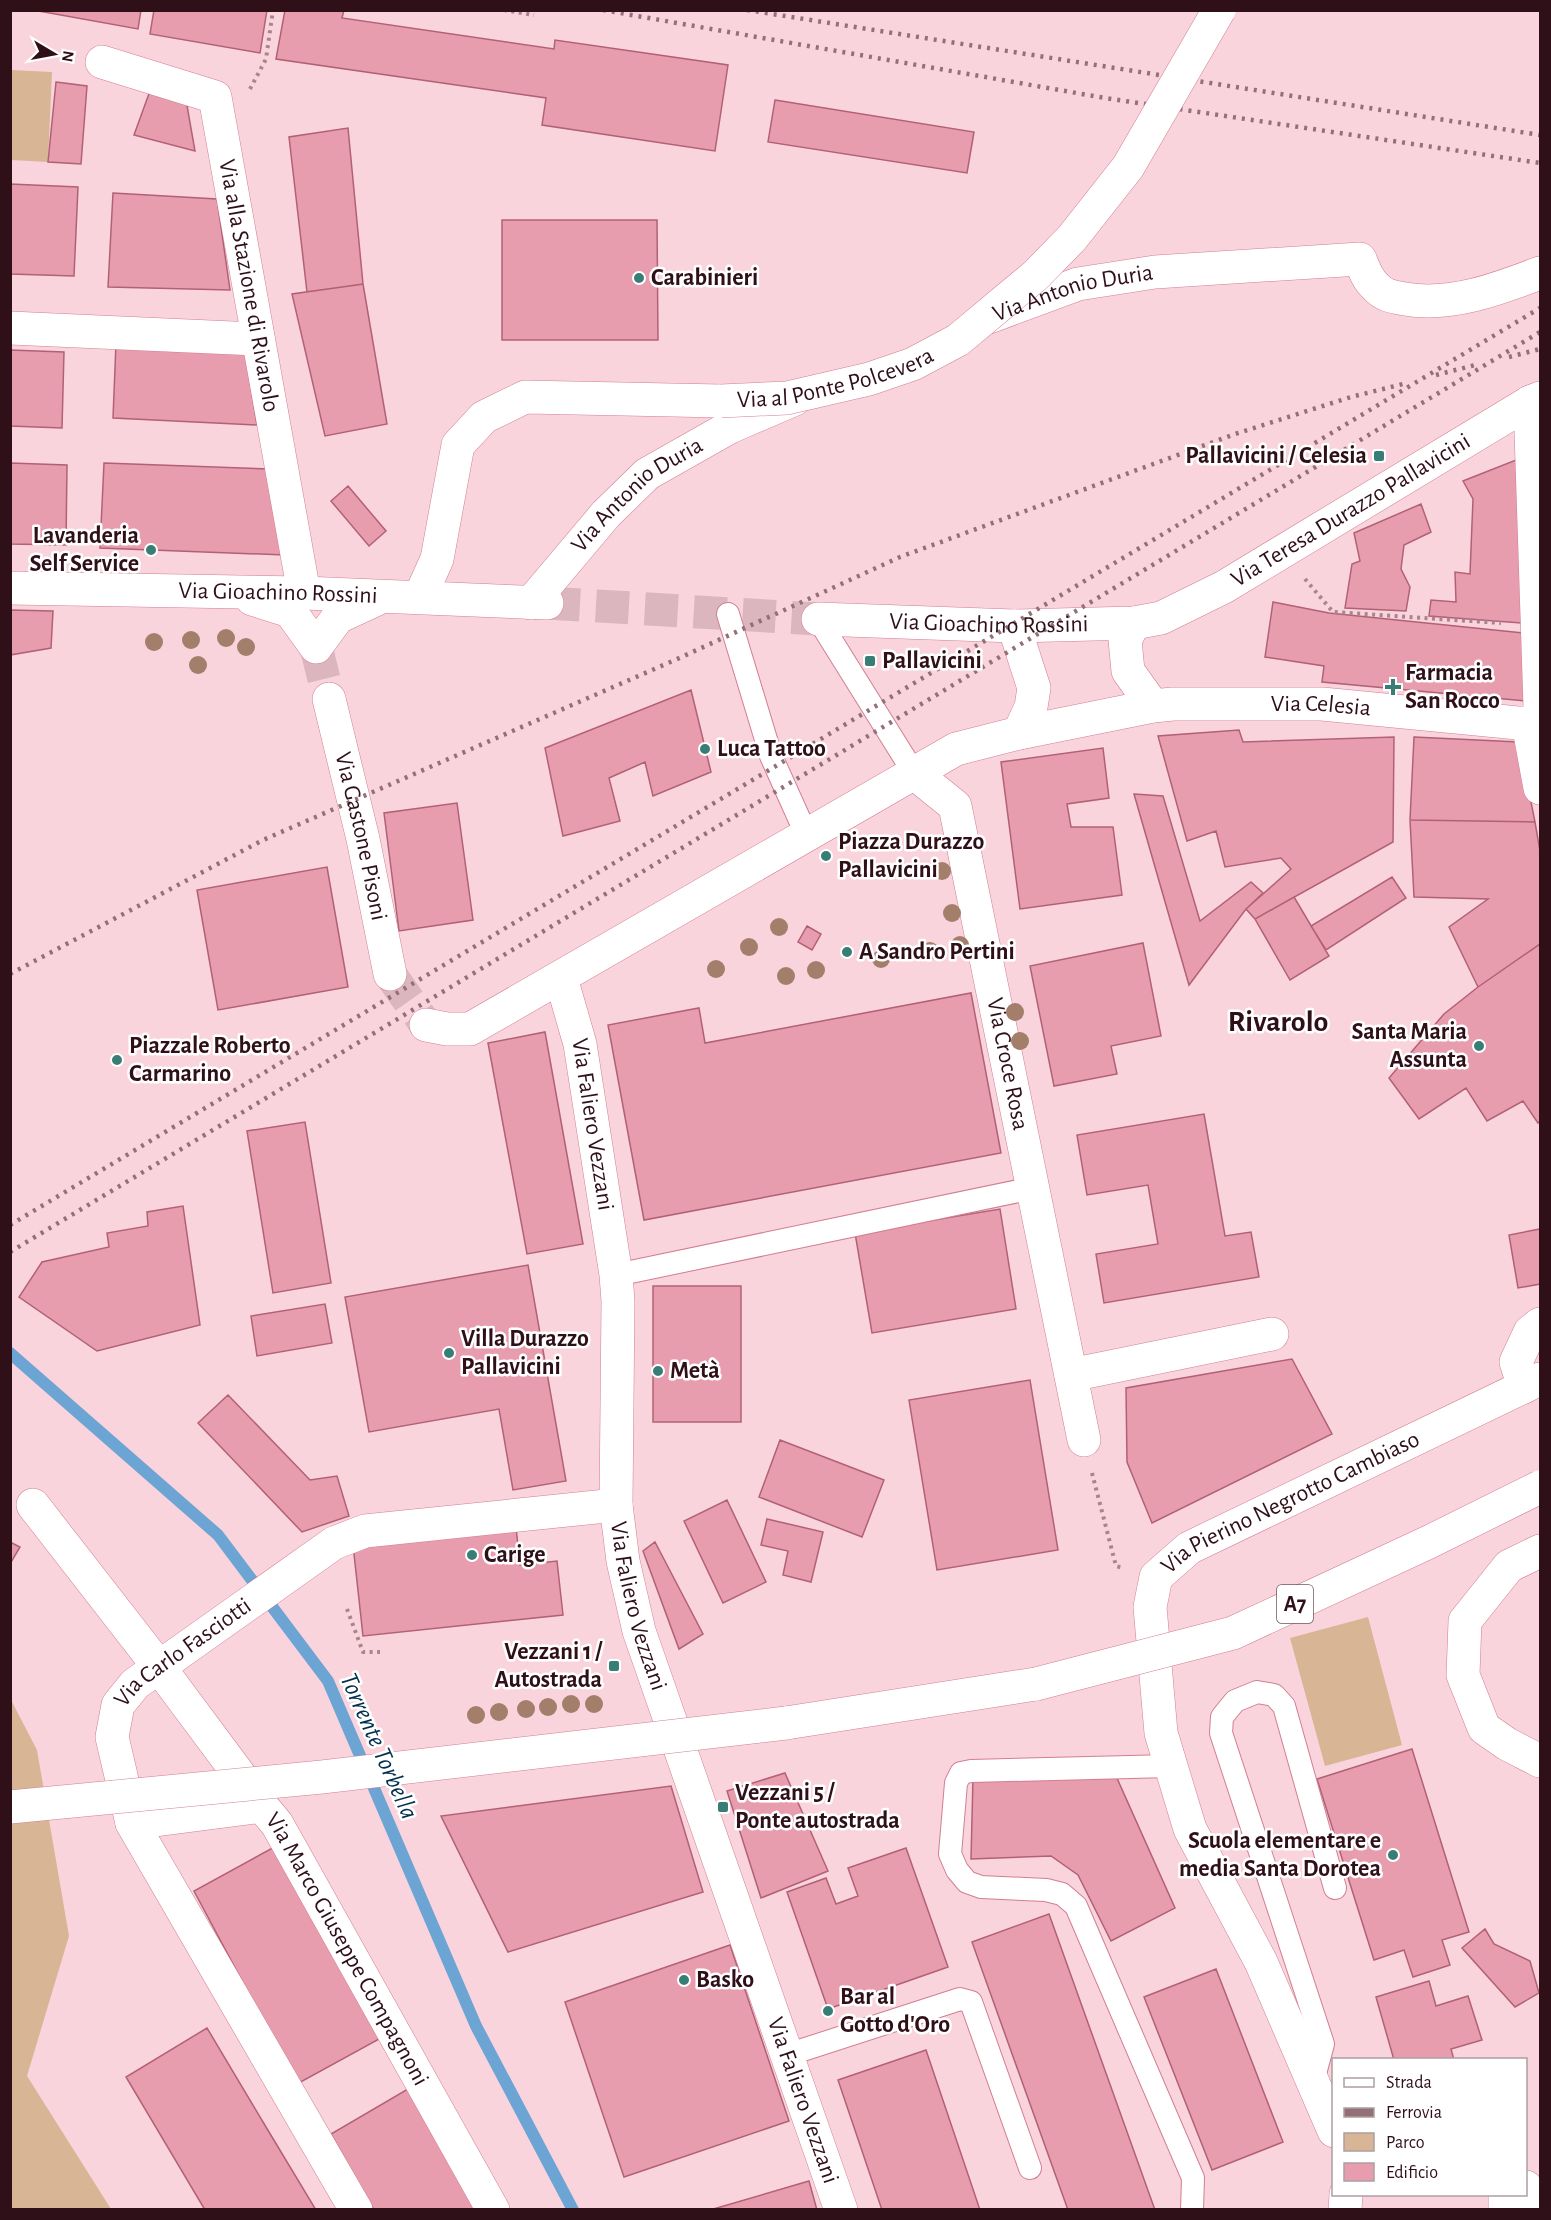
<svg xmlns="http://www.w3.org/2000/svg" width="1551" height="2220" viewBox="0 0 1551 2220" font-family="'Alegreya Sans',sans-serif">
	<style>
		.green { fill: #d8b594 }
		.lines { fill: none; stroke-linecap: round; stroke-linejoin: round }
		.stream { stroke: #6ca4d3; stroke-width: 12 }
		.building { fill: #e89dae; stroke: #b26175; stroke-width: 1.5 }
		.secondary-tunnel { stroke: #dcb6bf; stroke-width: 33; stroke-dasharray: 33 16; stroke-linecap: butt }
		.lane-casing { stroke: #d27e92; stroke-width: 24 }
		.street-casing { stroke: #d27e92; stroke-width: 34 }
		.secondary-casing { stroke: #d27e92; stroke-width: 34 }
		.primary-casing { stroke: #d27e92; stroke-width: 34 }
		.highway-casing { stroke: #d27e92; stroke-width: 34 }
		.path { stroke: #a8858d; stroke-width: 4; stroke-dasharray: 3 4.5; stroke-linecap: butt }
		.lane { stroke: #fff; stroke-width: 22 }
		.street { stroke: #fff; stroke-width: 33 }
		.secondary { stroke: #fff; stroke-width: 33 }
		.primary { stroke: #fff; stroke-width: 33 }
		.highway { stroke: #fff; stroke-width: 33 }
		.rail { stroke: #937078; stroke-width: 4.5; stroke-dasharray: 3 6; stroke-linecap: butt }
		.primary-bridge-casing { stroke: #d27e92; stroke-width: 34; stroke-linecap: butt }
		.highway-bridge-casing { stroke: #d27e92; stroke-width: 34; stroke-linecap: butt }
		.primary-bridge { stroke: #fff; stroke-width: 33 }
		.highway-bridge { stroke: #fff; stroke-width: 33 }
		.tree { fill: #a27e6b }
		.poi-dot { fill: #387e76; stroke: #fff; stroke-width: 2 }
		.labels { text-anchor: middle; dominant-baseline: central; stroke-width: 5; stroke-linejoin: round; paint-order: stroke }
		.shield { fill: #fff; stroke: #6d575d; stroke-width: 1.5 }
		.shield-label { font-size: 22px; font-weight: bold; fill: #2f0f18 }
		.poi-label { font-size: 24px; font-weight: bold; fill: #2f0f18; stroke: #fff; text-anchor: start }
		.street-label { font-size: 24px; fill: #2f0f18; stroke: #fff }
		.water-label { font-size: 26px; font-style: italic; fill: #012f4e; stroke: #fff }
		.district-label { font-size: 30px; font-weight: bold; fill: #2f0f18; stroke: #fff }
	</style>
	<rect width="100%" height="100%" fill="#fad4dc"/>
	<path class="green" d="M11,70L52,72L48,162L11,160Z
		M1368,1617L1402,1745L1325,1766L1290,1638Z
		M10,1698L37,1750L69,1936L27,2076L111,2209H11Z"/>
	<g class="lines">
		<path class="stream" d="M10,1353L218,1535L328,1681L476,2026L573,2210"/>
	</g>
	<path class="building" d="M33,10H141L138,29Z
		M154,10H267L260,53L150,34Z
		M285,10H344L342,18L554,49L555,40L728,65L715,151L542,125L546,98L276,59Z
		M56,82L87,86L81,164L48,162Z
		M151,88L185,94L195,151L134,135Z
		M775,100L974,132L967,173L768,142Z
		M348,128L363,284L307,292L289,137Z
		M10,184L78,187L74,276L10,274Z
		M113,193L217,199L230,290L108,287Z
		M502,220H657L658,340H502Z
		M363,284L387,424L325,436L292,294Z
		M116,343L245,352L257,425L113,418Z
		M10,350L64,352L62,428L10,426Z
		M1521,458V623L1429,616L1431,600L1456,602L1455,572L1470,574L1473,499L1463,481Z
		M10,463L67,465L66,545L10,544Z
		M104,463L270,469L285,555L100,548Z
		M348,486L386,531L369,546L331,501Z
		M1421,504L1431,532L1404,545L1401,569L1410,587L1406,611L1345,608L1352,564L1360,561L1354,533Z
		M1273,602L1329,613L1533,634L1537,702L1322,682L1324,666L1265,657Z
		M10,610L53,611L51,648L10,655Z
		M691,690L711,772L653,796L645,762L609,778L620,821L563,836L545,748Z
		M1239,730L1243,742L1394,737L1393,842L1255,919L1246,909L1291,869L1281,858L1225,867L1216,831L1187,841L1158,736Z
		M1414,737L1519,742L1535,822L1410,820Z
		M1103,748L1109,798L1067,804L1071,827H1113L1122,895L1020,909L1001,762Z
		M1134,794L1163,796L1200,921L1251,882L1263,893L1246,909L1189,985Z
		M457,803L473,920L399,931L384,813Z
		M1410,820L1535,822L1540,851V944L1478,987L1449,927L1488,899L1414,897Z
		M327,867L348,987L218,1010L197,890Z
		M1392,877L1406,898L1326,950L1311,926Z
		M1294,897L1329,956L1290,980L1255,919Z
		M807,926L821,934L812,950L798,942Z
		M1143,943L1161,1036L1111,1046L1117,1074L1054,1086L1030,966Z
		M1540,944V1121L1538,1123L1523,1101L1487,1121L1466,1088L1419,1119L1389,1078L1444,1014L1478,987Z
		M971,993L1001,1153L644,1220L608,1025L699,1008L705,1043Z
		M545,1032L583,1244L527,1254L488,1043Z
		M1204,1114L1225,1236L1251,1232L1259,1277L1104,1303L1096,1254L1158,1244L1148,1185L1087,1195L1077,1135Z
		M305,1122L331,1283L273,1293L247,1131Z
		M183,1206L200,1325L97,1351L19,1297L42,1262L109,1247L107,1233L148,1226L147,1212Z
		M1000,1209L1016,1309L872,1333L855,1233Z
		M1540,1229V1284L1518,1288L1509,1235Z
		M528,1265L566,1481L513,1490L499,1409L369,1432L345,1297Z
		M653,1286H741V1422H653Z
		M325,1304L332,1343L257,1356L251,1316Z
		M1292,1359L1332,1434L1152,1523L1127,1462L1126,1388Z
		M1030,1380L1058,1550L937,1570L909,1400Z
		M228,1395L310,1480L337,1476L349,1516L302,1532L198,1423Z
		M780,1440L884,1480L862,1537L759,1497Z
		M727,1500L766,1582L723,1603L684,1521Z
		M767,1519L823,1532L811,1582L783,1575L788,1551L761,1545Z
		M516,1527L520,1565L557,1561L563,1615L363,1636L353,1545Z
		M10,1542L20,1547L10,1564Z
		M655,1542L703,1634L679,1649L643,1551Z
		M1412,1749L1469,1932L1442,1940L1450,1965L1413,1977L1404,1950L1374,1960L1317,1779Z
		M785,1773L828,1871L761,1898L727,1791Z
		M1116,1776L1175,1908L1111,1941L1078,1875L1051,1856L971,1859L973,1778Z
		M671,1786L703,1892L508,1952L441,1816Z
		M278,1845L381,2038L297,2084L194,1891Z
		M906,1848L948,1967L828,2009L787,1892L826,1878L836,1904L858,1896L848,1868Z
		M1049,1914L1155,2210H1068L972,1942Z
		M1485,1929L1494,1944L1530,1961L1539,1993L1515,2007L1462,1948Z
		M730,1945L789,2121L624,2177L565,2002Z
		M1216,1969L1283,2142L1212,2170L1144,1997Z
		M1429,1981L1436,2006L1468,1996L1482,2040L1451,2049L1454,2060H1394L1376,1997Z
		M207,2028L266,2127L316,2210H205L126,2077Z
		M926,2050L980,2210H882L838,2080Z
		M413,2086L484,2210H374L331,2134Z
		M809,2181L817,2210H710Z"/>
	<g class="lines">
		<path class="secondary-tunnel" d="M547,603L818,619
			M316,647L329,699
			M390,974L426,1025"/>
		<g class="lane-casing">
			<path id="lane" d="M728,614L771,756L807,836
				M818,619L914,773
				M616,1275L1033,1188
				M1171,1766L971,1771L961,1773L956,1783L950,1854L957,1870L967,1882L981,1887L1046,1890L1062,1894L1076,1906L1193,2178L1192,2210
				M787,2055L960,1999L971,2002L1030,2168
				M1313,2081L1323,2044L1221,1733L1222,1717L1235,1701L1257,1692L1274,1695L1284,1706L1335,1888"/>
		</g>
		<g class="street-casing">
			<g id="street">
				<path id="s1" d="M102,62L215,97L304,593"/>
				<path id="s2" d="M989,317L1078,284L1155,272L1360,259C1364,269 1367,279 1376,287C1384,296 1394,297 1405,299C1451,307 1498,289 1540,273"/>
				<path d="M10,328L258,339"/>
				<path d="M1530,402L1540,707"/>
				<path id="s3" d="M531,603L606,514L647,474L730,427L795,399"/>
				<path d="M1528,723L1540,788"/>
				<path id="s4" d="M914,773L955,806L1084,1440"/>
				<path d="M1071,1375L1272,1334"/>
				<path d="M1524,1387L1516,1362L1530,1332L1540,1324"/>
				<path d="M33,1505L159,1667L261,1804"/>
				<path d="M1540,1551L1509,1566L1465,1621L1463,1675L1484,1728L1507,1744L1540,1761"/>
				<path id="s5" d="M132,1823L262,1806L277,1824L493,2210"/>
				<path id="s6" d="M1334,2131L1261,1962L1190,1829L1161,1733L1150,1607L1156,1577L1189,1548L1540,1379"/>
				<path d="M1526,2187L1529,2210"/>
				<path id="s7" d="M356,2210L132,1823L112,1737L118,1705L135,1684L334,1543L365,1531L616,1505"/>
				<path d="M1345,2210L1346,2194"/>
				<path d="M1505,2210V2194"/>
			</g>
		</g>
		<g class="secondary-casing">
			<g id="secondary">
				<path id="s8" d="M10,588L304,593L547,603"/>
				<path d="M252,599L290,611L316,647L338,617L377,599"/>
				<path id="s9" d="M818,619L1014,626L1134,623L1161,618L1224,587L1530,402L1540,398"/>
				<path d="M1134,623L1125,640L1128,671L1153,706"/>
				<path d="M1014,626L1034,688L1031,707L1019,733"/>
				<path id="s10" d="M329,699L363,839L390,974"/>
				<path id="s11" d="M561,978L580,1044L616,1275L618,1301L616,1505L623,1561L639,1631L841,2210"/>
				<path id="s12" d="M426,1025L447,1029H470L956,749L1019,733L1153,706L1173,704H1322L1518,723H1540"/>
			</g>
		</g>
		<g class="primary-casing">
			<path id="primary" d="M420,597L437,559L458,445L484,417L525,397L721,401"/>
		</g>
		<g class="highway-casing">
			<path id="highway" d="M786,1723L1036,1684"/>
		</g>
		<path class="path" d="M504,10L534,15
			M250,89L266,59L273,10
			M1305,579L1333,612L1501,623
			M1092,1473L1116,1566L1123,1568
			M347,1609L363,1652H380"/>
		<use href="#lane" class="lane"/>
		<use href="#street" class="street"/>
		<use href="#secondary" class="secondary"/>
		<use href="#primary" class="primary"/>
		<use href="#highway" class="highway"/>
		<path class="rail" d="M603,10L1105,98L1540,163
			M747,10L1540,135
			M1509,357L1540,349
			M1436,375L1479,364
			M10,974L263,840L675,660L900,557L1235,434L1351,397L1407,383
			M10,1225L1540,308
			M10,1252L1540,332"/>
		<g class="primary-bridge-casing">
			<g id="primary-bridge">
				<path id="s13" d="M721,401L787,398L869,379L913,364L958,340L1036,275L1072,238L1128,167L1219,10"/>
			</g>
		</g>
		<g class="highway-bridge-casing">
			<path id="highway-bridge" d="M1036,1684L1233,1633L1429,1542L1540,1487
				M10,1807L322,1777L786,1723"/>
		</g>
		<use href="#primary-bridge" class="primary-bridge"/>
		<use href="#highway-bridge" class="highway-bridge"/>
	</g>
	<g class="tree">
		<circle cx="226" cy="638" r="9"/>
		<circle cx="191" cy="640" r="9"/>
		<circle cx="154" cy="642" r="9"/>
		<circle cx="246" cy="647" r="9"/>
		<circle cx="198" cy="665" r="9"/>
		<circle cx="942" cy="871" r="9"/>
		<circle cx="952" cy="913" r="9"/>
		<circle cx="779" cy="927" r="9"/>
		<circle cx="960" cy="945" r="9"/>
		<circle cx="749" cy="947" r="9"/>
		<circle cx="930" cy="951" r="9"/>
		<circle cx="881" cy="959" r="9"/>
		<circle cx="716" cy="969" r="9"/>
		<circle cx="816" cy="970" r="9"/>
		<circle cx="786" cy="976" r="9"/>
		<circle cx="1015" cy="1012" r="9"/>
		<circle cx="1020" cy="1041" r="9"/>
		<circle cx="571" cy="1704" r="9"/>
		<circle cx="594" cy="1704" r="9"/>
		<circle cx="548" cy="1707" r="9"/>
		<circle cx="526" cy="1709" r="9"/>
		<circle cx="499" cy="1712" r="9"/>
		<circle cx="476" cy="1715" r="9"/>
	</g>
	<g class="poi-dot">
		<circle cx="639" cy="278" r="6"/>
		<rect x="1373" y="450" width="12" height="12" rx="3"/>
		<circle cx="151" cy="550" r="6"/>
		<rect x="864" y="655" width="12" height="12" rx="3"/>
		<path d="M1390 678h6v6h6v6h-6v6h-6v-6h-6v-6h6z"/>
		<circle cx="705" cy="749" r="6"/>
		<circle cx="826" cy="856" r="6"/>
		<circle cx="847" cy="952" r="6"/>
		<circle cx="1479" cy="1046" r="6"/>
		<circle cx="117" cy="1060" r="6"/>
		<circle cx="449" cy="1353" r="6"/>
		<circle cx="658" cy="1371" r="6"/>
		<circle cx="472" cy="1555" r="6"/>
		<rect x="608" y="1660" width="12" height="12" rx="3"/>
		<rect x="717" y="1801" width="12" height="12" rx="3"/>
		<circle cx="1393" cy="1855" r="6"/>
		<circle cx="684" cy="1980" r="6"/>
		<circle cx="828" cy="2011" r="6"/>
	</g>
	<g class="labels">
		<rect class="shield" x="1277" y="1585" width="36" height="38" rx="4.5"/>
		<g class="shield-label">
			<text x="1295" y="1604">A7</text>
		</g>
		<g class="poi-label">
			<text x="651" y="278">Carabinieri</text>
			<text x="1367" y="456" text-anchor="end">Pallavicini / Celesia</text>
			<text x="139" y="536" text-anchor="end">Lavanderia<tspan x="139" dy="28">Self Service</tspan></text>
			<text x="882" y="661">Pallavicini</text>
			<text x="1405" y="673">Farmacia<tspan x="1405" dy="28">San Rocco</tspan></text>
			<text x="717" y="749">Luca Tattoo</text>
			<text x="838" y="842">Piazza Durazzo<tspan x="838" dy="28">Pallavicini</tspan></text>
			<text x="859" y="952">A Sandro Pertini</text>
			<text x="1467" y="1032" text-anchor="end">Santa Maria<tspan x="1467" dy="28">Assunta</tspan></text>
			<text x="129" y="1046">Piazzale Roberto<tspan x="129" dy="28">Carmarino</tspan></text>
			<text x="461" y="1339">Villa Durazzo<tspan x="461" dy="28">Pallavicini</tspan></text>
			<text x="670" y="1371">Metà</text>
			<text x="484" y="1555">Carige</text>
			<text x="602" y="1652" text-anchor="end">Vezzani 1 /<tspan x="602" dy="28">Autostrada</tspan></text>
			<text x="735" y="1793">Vezzani 5 /<tspan x="735" dy="28">Ponte autostrada</tspan></text>
			<text x="1381" y="1841" text-anchor="end">Scuola elementare e<tspan x="1381" dy="28">media Santa Dorotea</tspan></text>
			<text x="696" y="1980">Basko</text>
			<text x="840" y="1997">Bar al<tspan x="840" dy="28">Gotto d'Oro</tspan></text>
		</g>
		<g class="street-label">
			<text stroke="none"><textPath href="#s1" startOffset="310">Via alla Stazione di Rivarolo</textPath></text>
			<text stroke="none"><textPath href="#s2" startOffset="88">Via Antonio Duria</textPath></text>
			<text stroke="none"><textPath href="#s13" startOffset="117">Via al Ponte Polcevera</textPath></text>
			<text stroke="none"><textPath href="#s3" startOffset="153">Via Antonio Duria</textPath></text>
			<text stroke="none"><textPath href="#s9" startOffset="562">Via Teresa Durazzo Pallavicini</textPath></text>
			<text stroke="none"><textPath href="#s8" startOffset="268">Via Gioachino Rossini</textPath></text>
			<text stroke="none"><textPath href="#s9" startOffset="171">Via Gioachino Rossini</textPath></text>
			<text stroke="none"><textPath href="#s12" startOffset="975">Via Celesia</textPath></text>
			<text stroke="none"><textPath href="#s10" startOffset="141">Via Gastone Pisoni</textPath></text>
			<text stroke="none"><textPath href="#s4" startOffset="316">Via Croce Rosa</textPath></text>
			<text stroke="none"><textPath href="#s11" startOffset="150">Via Faliero Vezzani</textPath></text>
			<text stroke="none"><textPath href="#s6" startOffset="747">Via Pierino Negrotto Cambiaso</textPath></text>
			<text stroke="none"><textPath href="#s11" startOffset="636">Via Faliero Vezzani</textPath></text>
			<text stroke="none"><textPath href="#s7" startOffset="652">Via Carlo Fasciotti</textPath></text>
			<text stroke="none"><textPath href="#s5" startOffset="298">Via Marco Giuseppe Compagnoni</textPath></text>
			<text stroke="none"><textPath href="#s11" startOffset="1158">Via Faliero Vezzani</textPath></text>
		</g>
		<g class="water-label">
			<text transform="translate(379 1746) rotate(66)">Torrente Torbella</text>
		</g>
		<g class="district-label">
			<text x="1278" y="1022">Rivarolo</text>
		</g>
	</g>
	<rect width="1551" height="2220" fill="none" stroke="#2f0f18" stroke-width="24"/>
	<rect x="1332" y="2058" width="195" height="138" fill="#ffffff" stroke="#ac9fa3" stroke-width="1.5"/>
	<rect x="1344" y="2078" width="30" height="9" fill="#ffffff" stroke="#ac9fa3" stroke-width="1.5"/>
	<text x="1386" y="2088" font-size="18" fill="#2f0f18">Strada</text>
	<rect x="1344" y="2108" width="30" height="9" fill="#937078" stroke="#ac9fa3" stroke-width="1.5"/>
	<text x="1386" y="2118" font-size="18" fill="#2f0f18">Ferrovia</text>
	<rect x="1344" y="2133" width="30" height="18" fill="#d8b594" stroke="#ac9fa3" stroke-width="1.5"/>
	<text x="1386" y="2148" font-size="18" fill="#2f0f18">Parco</text>
	<rect x="1344" y="2163" width="30" height="18" fill="#e89dae" stroke="#ac9fa3" stroke-width="1.5"/>
	<text x="1386" y="2178" font-size="18" fill="#2f0f18">Edificio</text>
	<g transform="translate(54 54) rotate(100)" stroke="#ffffff" stroke-width="4.5" paint-order="stroke">
	<path d="M0-4.5L10 22L0 15L-10 22Z" fill="#2f0f18"/>
	<text y="-9" font-size="16" font-weight="bold" text-anchor="middle" fill="#2f0f18">N</text>
	</g>
</svg>
